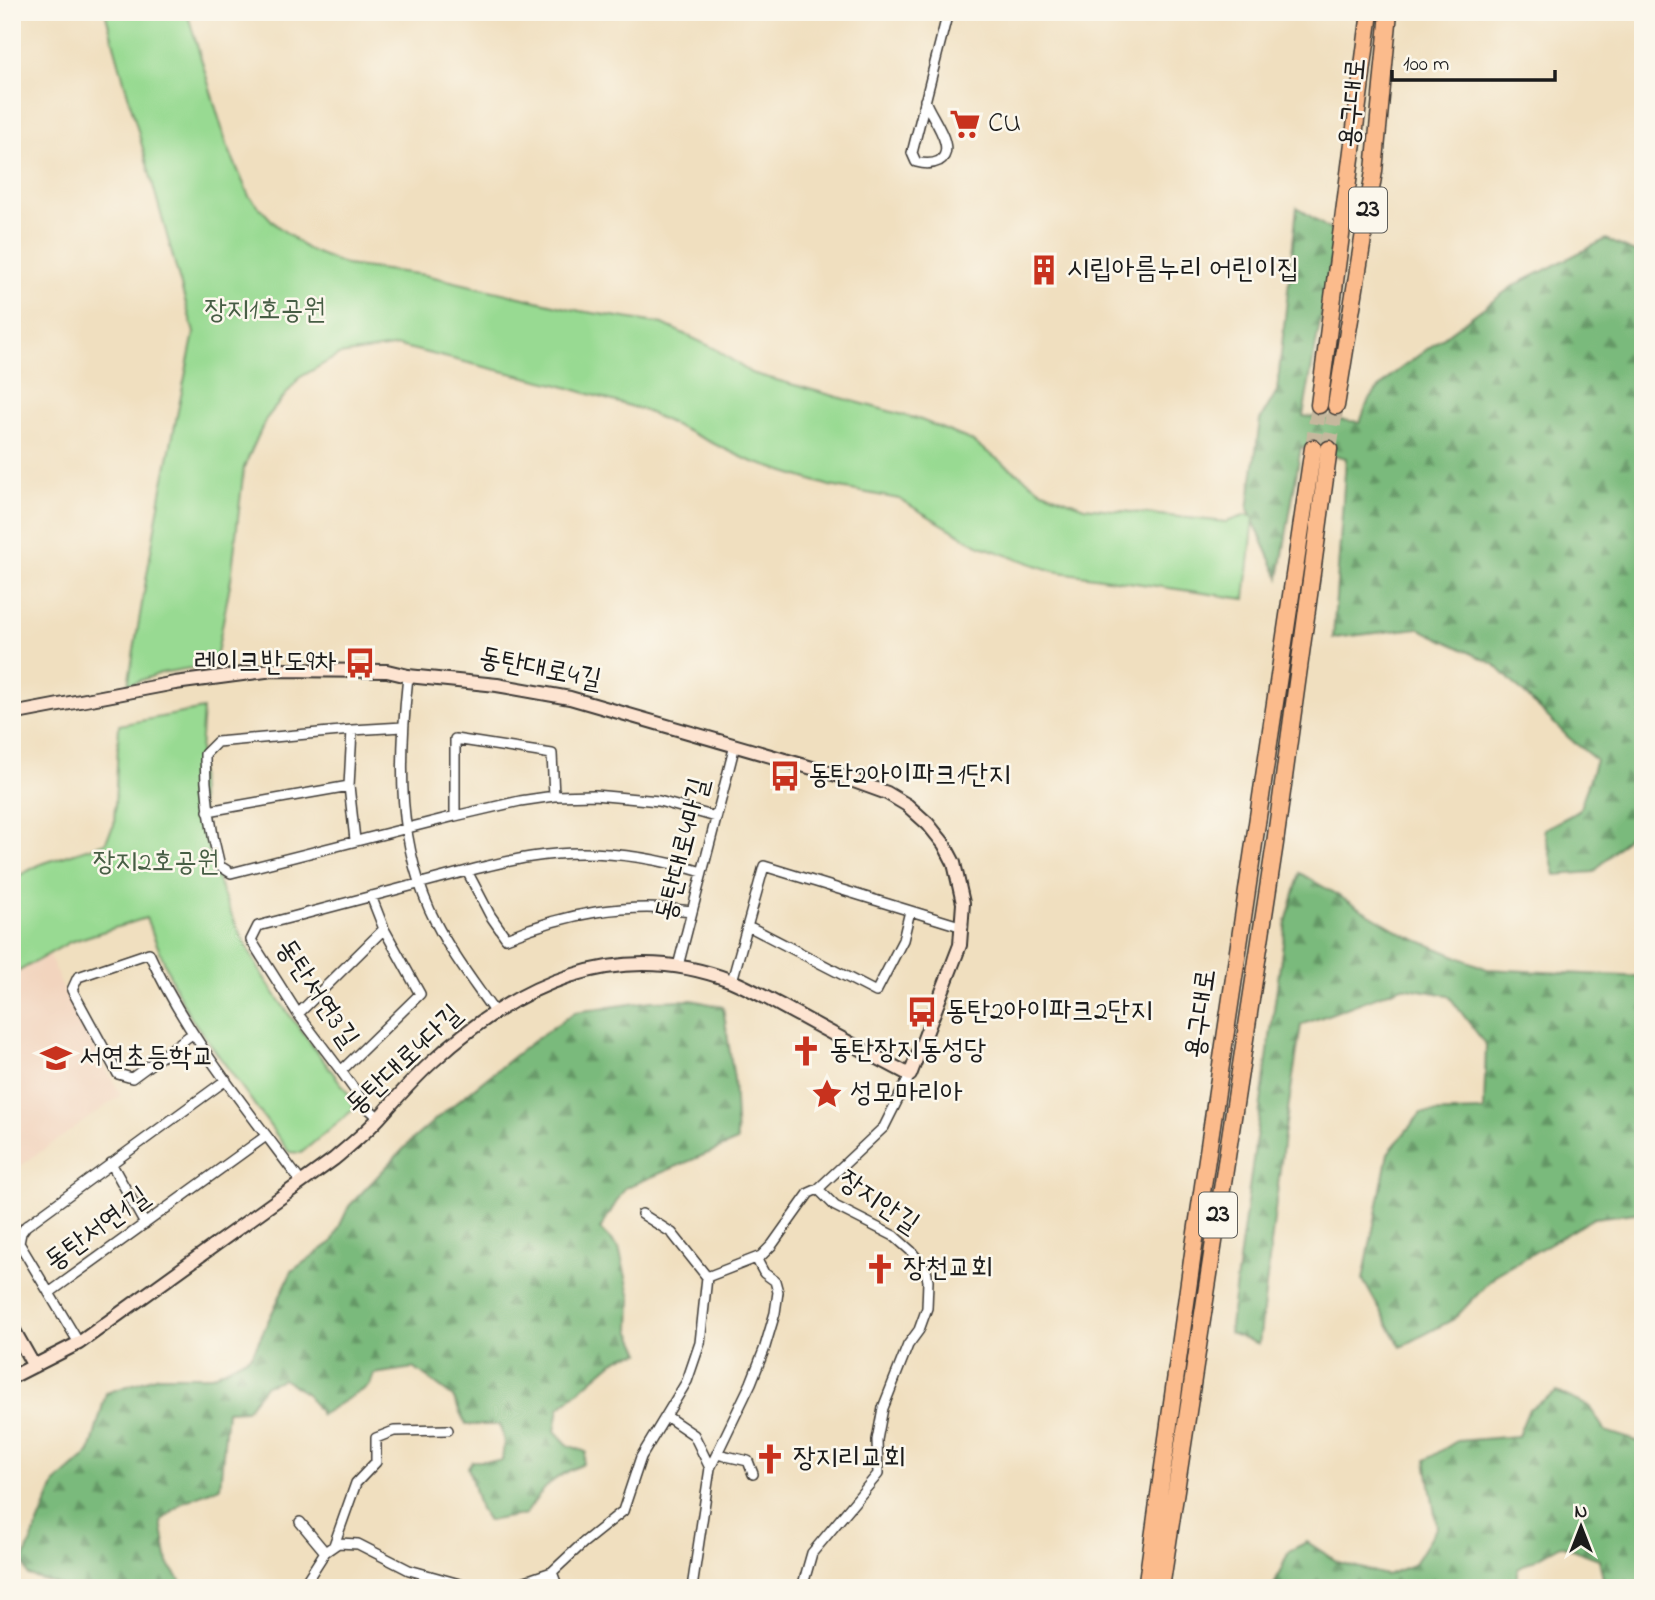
<svg xmlns="http://www.w3.org/2000/svg" width="1655" height="1600" font-family="'Indie Flower','Poor Story',sans-serif">
<style>
.built{fill:#f2d4be}
.forest{fill:url(#forest-firs);stroke:#4b6b4c;stroke-width:2}
.park{fill:#98da92;stroke:#5a7b57;stroke-width:2}
.lines{fill:none;stroke-linecap:round;stroke-linejoin:round}
.highway-tunnel{stroke:#c6b89e;stroke-width:16;stroke-dasharray:16 8;stroke-linecap:butt}
.street-casing{stroke:#3c3934;stroke-width:12}
.secondary-casing{stroke:#3c3934;stroke-width:16}
.highway-casing{stroke:#3c3934;stroke-width:19}
.street{stroke:#fff;stroke-width:9}
.secondary{stroke:#fde4d1;stroke-width:12}
.highway{stroke:#fbbb8c;stroke-width:16}
.labels{text-anchor:middle;dominant-baseline:central;stroke-width:5;stroke-linejoin:round;paint-order:stroke}
.shield{fill:#fbf7ec;stroke:#5f5e5a;stroke-width:2}
.shield-label{font-size:26px;font-weight:bold;fill:#1c1c1c}
.street-label{font-size:28px;fill:#1c1c1c;stroke:#fbf7ec}
.poi-label{font-size:28px;fill:#1c1c1c;stroke:#fbf7ec;text-anchor:start}
.park-label{font-size:28px;fill:#475e45;stroke:#fbf7ec}
</style>
<defs>
<pattern id="forest-firs" width="22" height="20" patternUnits="userSpaceOnUse" patternTransform="scale(1.75)"><rect width="22" height="20" fill="#7aba7c"/><path d="M5 1l3.5 6h-7zM16 11l3.5 6h-7z" fill="#639665"/></pattern>
</defs>
<rect width="100%" height="100%" fill="#fbf7ec"/>
<filter id="ink" filterUnits="userSpaceOnUse"><feTurbulence type="fractalNoise" baseFrequency=".0143" numOctaves="2"/><feDisplacementMap in="SourceGraphic" scale="14" xChannelSelector="R" yChannelSelector="G"/><feConvolveMatrix kernelMatrix="1 2 1 2 8 2 1 2 1" color-interpolation-filters="sRGB"/></filter>
<filter id="wash" filterUnits="userSpaceOnUse"><feTurbulence type="fractalNoise" baseFrequency=".00686" numOctaves="4" result="noise"/><feDisplacementMap in="SourceGraphic" scale="28" xChannelSelector="R" yChannelSelector="G"/><feGaussianBlur stdDeviation="1.57" result="paint"/><feColorMatrix in="noise" values="0 0 0 0 0 0 0 0 0 0 0 0 0 0 0 0 0 1.4 0 .05"/><feComposite in="paint" operator="in"/></filter>
<g filter="url(#wash)">
<rect width="100%" height="100%" fill="#f0dfbf"/>
<path class="built" d="M49 953 60 982 79 1021 121 1095 12 1172V975Z"/>
<path class="forest" d="M1297 207 1336 234 1303 416 1360 422 1369 399 1392 375 1513 286 1606 239 1643 256V794L1635 799 1631 834 1594 872 1555 875 1544 829 1579 811 1596 760 1569 738 1494 664 1418 628 1333 638 1346 458 1301 447 1279 578 1248 509 1260 420 1277 391Z
M1300 873 1405 935 1487 969 1643 977V1212L1594 1218 1497 1274 1454 1319 1401 1347 1363 1280 1388 1153 1421 1113 1484 1111 1486 1045 1448 995 1402 987 1301 1025 1284 1136 1259 1344 1229 1333 1286 922Z
M692 1000 723 1007 734 1079 737 1141 625 1188 600 1229 619 1248 631 1298 630 1330 641 1353 627 1355 613 1362 559 1408 555 1431 568 1445 586 1452 583 1464C552 1478 545 1485 526 1514L488 1521 480 1510 468 1467 472 1461H502L504 1442 500 1425H466L453 1397 414 1368 374 1374 370 1385 321 1415 307 1394 283 1379 266 1385 246 1410 227 1411 220 1487 183 1502 161 1521 168 1563 186 1588H70L28 1575 23 1561 55 1483 90 1452 106 1393 158 1376H212L252 1355 292 1271 332 1242 349 1206 412 1140 437 1118 528 1045 575 1012 651 1001Z
M1557 1392 1589 1406 1605 1431 1643 1443V1588H1605L1599 1559 1561 1545 1518 1569V1588H1273L1289 1551 1307 1542 1338 1562 1386 1575 1413 1565 1437 1527 1426 1460 1457 1441 1518 1436 1529 1409Z"/>
<path class="park" d="M105 12H187L227 145 249 196 276 225 307 249 346 265 425 275 580 311 663 324 714 348 751 373 921 420 970 440 1043 491 1084 507 1226 522 1247 515 1254 517 1245 599 1053 571 978 545 899 499 830 486 750 461 643 410 559 385 399 346 339 355 299 378 266 419 244 467 231 579 215 664 161 673 128 685 161 493 194 333Z
M203 709C201 741 197 774 201 806 208 865 232 924 263 976 289 1018 322 1057 351 1097L354 1109 301 1153 289 1152 189 1015 173 983 146 918 70 942 12 975V879L41 864 105 843 114 825 119 725Z"/>
</g>
<g filter="url(#ink)">
<g class="lines">
<path class="highway-tunnel" d="M1313 448 1319 405
M1329 449 1336 406"/>
<g class="street-casing">
<path id="street" d="M925 100C929 115 959 149 939 161 931 165 924 164 916 162L912 153 948 12
M408 676C399 761 396 845 436 923 452 955 475 984 495 1013
M352 730 403 727
M554 796 520 801 455 816V739L552 754 554 796 594 795 659 801 716 817
M208 811 349 786
M355 840 349 786 352 730 217 742 205 754C205 792 210 829 220 866L231 873 455 816
M371 896 384 929 420 994 341 1071 298 1014 251 940 258 926C328 908 398 889 467 871
M692 911C626 902 567 913 506 938L490 915 467 871C488 866 510 860 531 857 589 848 646 855 702 872
M748 926 876 992 903 940 910 911
M678 966 735 745
M732 981 764 866 963 927
M298 1014 384 929
M192 1034 132 1078 118 1074 72 990 78 977 149 953C187 1038 247 1108 301 1182
M341 1071 367 1107 379 1118
M226 1080 26 1226 21 1233 19 1243 49 1293 266 1136
M111 1163 145 1224
M818 1189 884 1127 910 1075
M642 1214 672 1233 707 1277
M49 1293 79 1343
M666 1416 694 1435 710 1468
M717 1454 748 1461 753 1474
M300 1522 325 1552
M334 1545 356 1483 376 1462V1438L394 1431 448 1430
M552 1572 558 1588
M302 1588 325 1552 338 1543 358 1544 409 1570 474 1588
M505 1588 552 1572 583 1543 623 1511 641 1457 687 1381 700 1343 707 1277 761 1256 772 1245 809 1193 818 1189 835 1206 894 1236 911 1251 926 1270 928 1281 927 1308 919 1330 908 1345 883 1408 877 1440 878 1474 812 1553 802 1588
M692 1588 710 1468 751 1383 764 1350 775 1313 778 1292 775 1281 764 1273 756 1258"/>
</g>
<g class="secondary-casing">
<path id="secondary" d="M12 714 175 683 273 670 387 671 408 676 497 685 570 698 840 776 887 793 907 805 928 824 944 844 954 863 963 903 960 945 910 1075C874 1056 838 1037 802 1017 779 1005 756 991 732 981 618 937 516 984 432 1062 412 1080 395 1100 377 1120 364 1134 349 1146 334 1159L79 1343 12 1377
M12 1327 34 1366"/>
</g>
<g class="highway-casing">
<path id="highway" d="M1319 405 1370 12
M1336 406 1374 171 1389 12
M1146 1588 1194 1246 1313 448
M1161 1588 1275 843 1329 449"/>
</g>
<use href="#street" class="street"/>
<use href="#secondary" class="secondary"/>
<use href="#highway" class="highway"/>
</g>
</g>
<defs>
<g id="supermarket-bare" transform="scale(2.415)"><path d="M-6-5.5h2.5l.6 2H6L4.5 2H-2.5L-4.4-4H-6ZM-1.5 3.2a1.3 1.3 0 1 0 .1 0ZM3 3.2a1.3 1.3 0 1 0 .1 0Z" fill="#c8321e" stroke="#fbf7ec" stroke-width="2.5" paint-order="stroke"/></g>
<g id="building-bare" transform="scale(2.415)"><path d="M-4-6H4V6H1V3H-1V6H-4ZM-2.5-4.3h1.7v1.8h-1.7ZM.8-4.3h1.7v1.8H.8ZM-2.5-1h1.7V.8h-1.7ZM.8-1h1.7V.8H.8Z" fill="#c8321e" stroke="#fbf7ec" stroke-width="2.5" paint-order="stroke"/></g>
<g id="bus-bare" transform="scale(2.415)"><path d="M-5-6H5V4H4V6H2V4H-2V6H-4V4H-5ZM-3.5-4V0h7V-4ZM-3.5 1.2v1.5H-2V1.2ZM2 1.2v1.5H3.5V1.2Z" fill="#c8321e" stroke="#fbf7ec" stroke-width="2.5" paint-order="stroke"/></g>
<g id="church-bare" transform="scale(2.415)"><path d="M-1.2-6h2.4v3.5h3.3v2.4h-3.3V6h-2.4V-.1h-3.3v-2.4h3.3Z" fill="#c8321e" stroke="#fbf7ec" stroke-width="2.5" paint-order="stroke"/></g>
<g id="school-bare" transform="scale(2.415)"><path d="M0-5L7-2L0 1L-7-2ZM-4 1L0 2.5L4 1V4Q0 6-4 4Z" fill="#c8321e" stroke="#fbf7ec" stroke-width="2.5" paint-order="stroke"/></g>
<g id="sight-bare" transform="scale(2.415)"><path d="M0-6L1.8-2.2L6-1.7L2.9 1.2L3.7 5.4L0 3.3L-3.7 5.4L-2.9 1.2L-6-1.7L-1.8-2.2Z" fill="#c8321e" stroke="#fbf7ec" stroke-width="2.5" paint-order="stroke"/></g>
</defs>
<g fill-rule="evenodd">
<use href="#supermarket-bare" x="965" y="124"/>
<use href="#building-bare" x="1044" y="270"/>
<use href="#bus-bare" x="360" y="663"/>
<use href="#bus-bare" x="785" y="776"/>
<use href="#bus-bare" x="922" y="1012"/>
<use href="#church-bare" x="806" y="1051"/>
<use href="#school-bare" x="56" y="1058"/>
<use href="#sight-bare" x="827" y="1094"/>
<use href="#church-bare" x="880" y="1269"/>
<use href="#church-bare" x="770" y="1459"/>
</g>
<g class="labels">
<g class="shield">
<rect x="1349" y="187.5" width="38" height="45" rx="5"/>
<rect x="1199" y="1192.5" width="38" height="45" rx="5"/>
</g>
<g class="shield-label">
<text x="1368" y="210">23</text>
<text x="1218" y="1215">23</text>
</g>
<g class="street-label">
<text transform="translate(1354 103) rotate(-85)">용구대로</text>
<text transform="translate(540 670) rotate(11)">동탄대로4길</text>
<text transform="translate(684 850) rotate(-76)">동탄대로4마길</text>
<text transform="translate(316 994) rotate(56)">동탄서연3길</text>
<text transform="translate(1202 1014) rotate(-82)">용구대로</text>
<text transform="translate(405 1061) rotate(-43)">동탄대로4다길</text>
<text transform="translate(878 1203) rotate(34)">장지안길</text>
<text transform="translate(98 1230) rotate(-36)">동탄서연1길</text>
</g>
<g class="poi-label">
<text x="988" y="124">CU</text>
<text x="1067" y="270">시립아름누리 어린이집</text>
<text x="337" y="663" text-anchor="end">레이크반도9차</text>
<text x="808" y="776">동탄2아이파크1단지</text>
<text x="945" y="1012">동탄2아이파크2단지</text>
<text x="829" y="1051">동탄장지동성당</text>
<text x="79" y="1058">서연초등학교</text>
<text x="850" y="1094">성모마리아</text>
<text x="903" y="1269">장천교회</text>
<text x="793" y="1459">장지리교회</text>
</g>
<g class="park-label">
<text x="265" y="311">장지1호공원</text>
<text x="156" y="863">장지2호공원</text>
</g>
</g>
<rect width="1655" height="1600" fill="none" stroke="#fbf7ec" stroke-width="42"/>
<g transform="translate(1581 1527)" stroke="#fbf7ec" stroke-width="5" paint-order="stroke">
<path d="M0-5L12 26L0 18L-12 26Z" fill="#1c1c1c"/>
<text y="-10" font-size="19" font-weight="bold" text-anchor="middle" fill="#1c1c1c">N</text>
</g>
<path d="M1392 70v10h163v-10" fill="none" stroke="#1c1c1c" stroke-width="3.5"/>
<text x="1403" y="70" font-size="21" fill="#1c1c1c" stroke="#fbf7ec" stroke-width="5" paint-order="stroke">100 m</text>
</svg>
